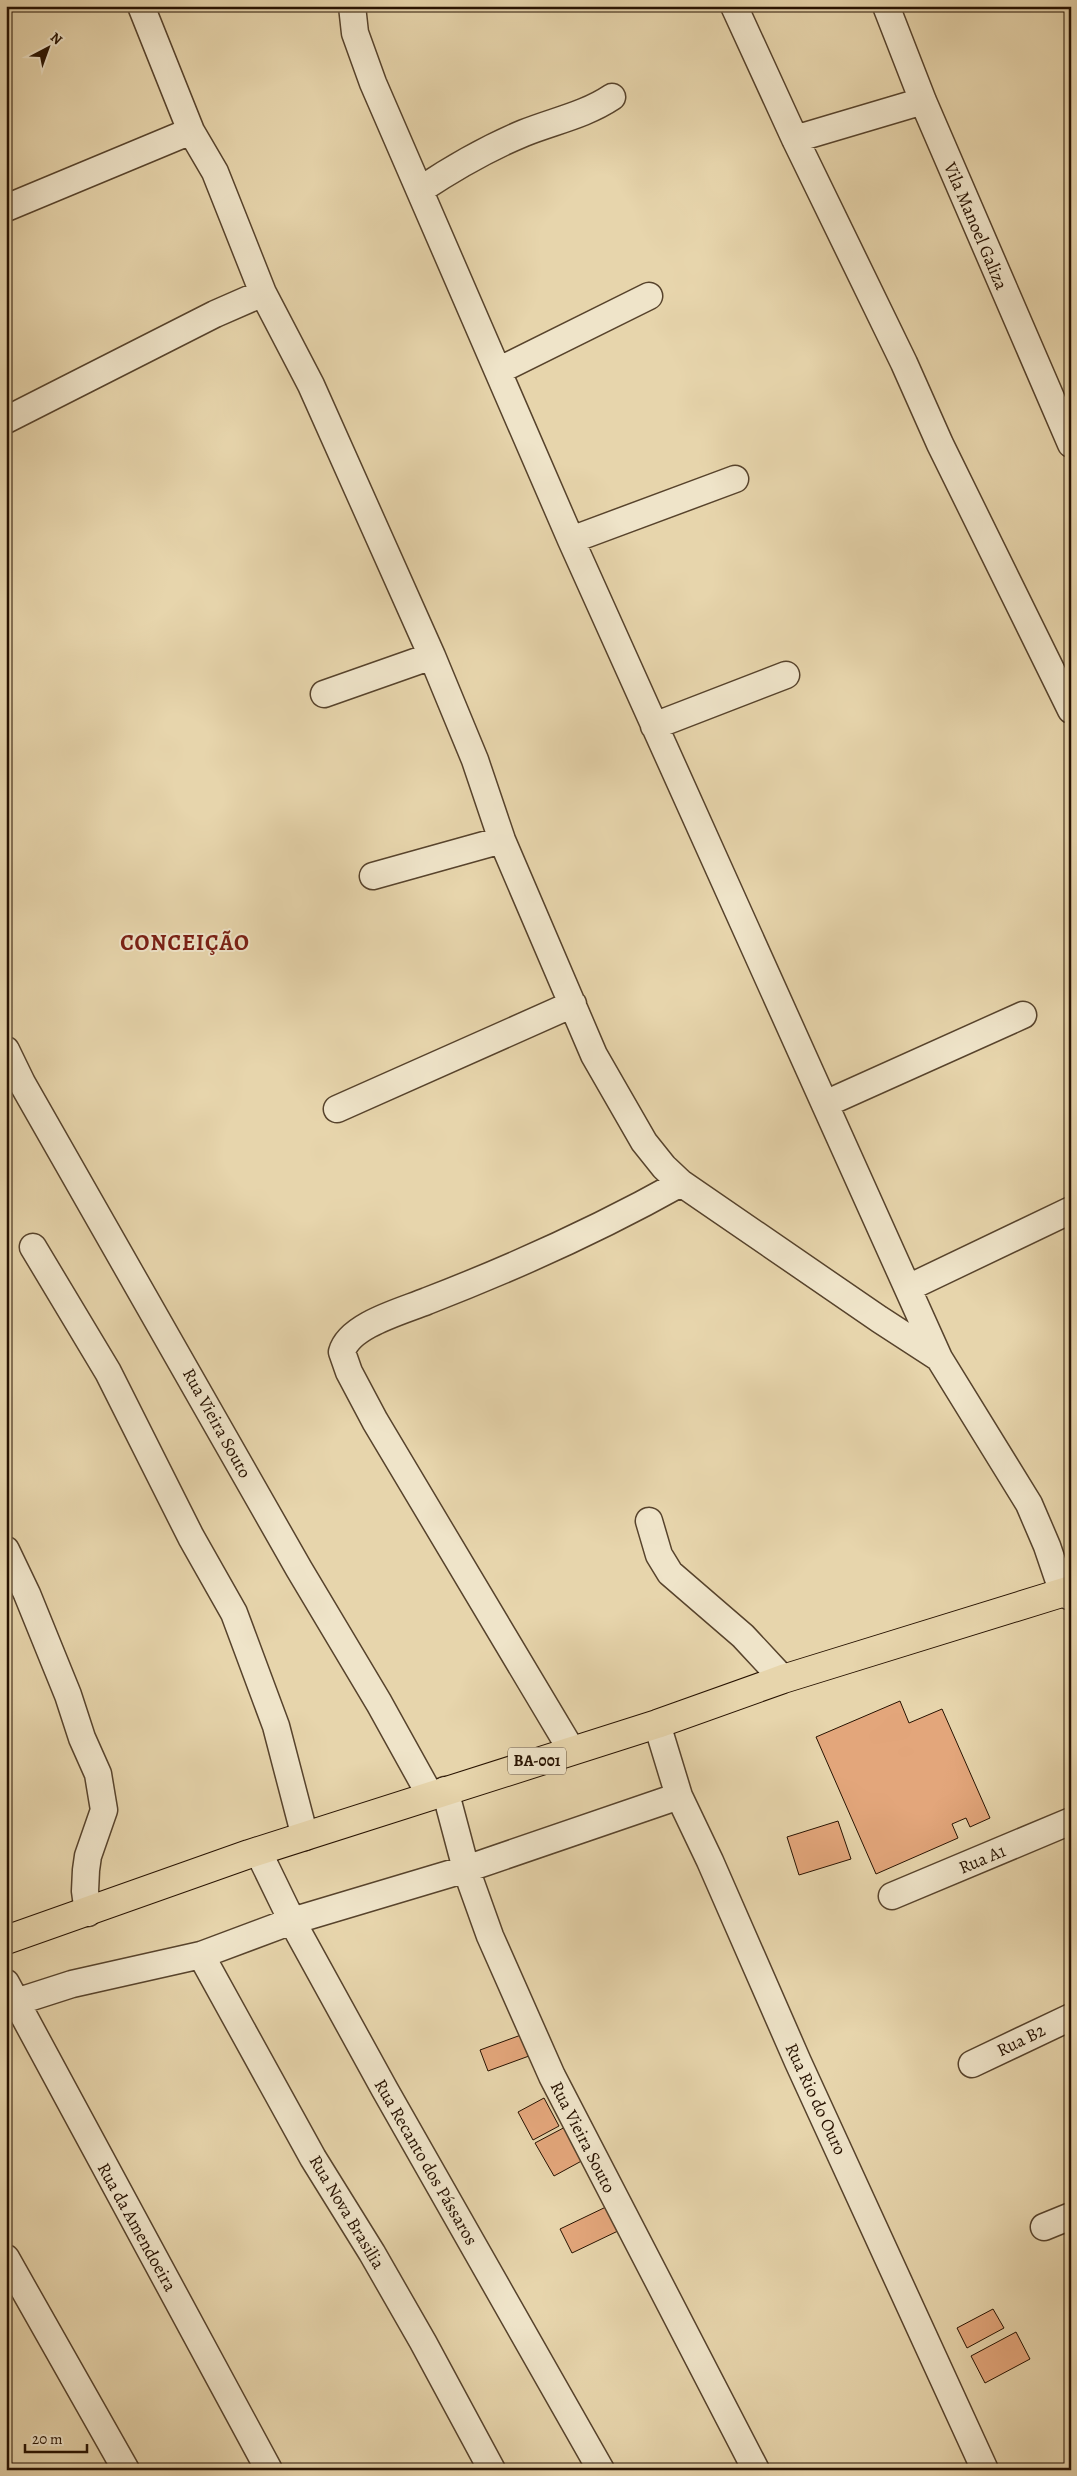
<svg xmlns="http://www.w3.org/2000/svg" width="1077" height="2476" font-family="Alegreya,serif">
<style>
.building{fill:#e3a67b;stroke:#271201}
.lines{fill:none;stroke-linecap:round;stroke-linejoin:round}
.minor-casing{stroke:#57432c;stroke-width:29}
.major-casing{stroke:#271201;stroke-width:30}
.minor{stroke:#efe4c9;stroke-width:26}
.major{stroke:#e7d5ac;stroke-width:28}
.labels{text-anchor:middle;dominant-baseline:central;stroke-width:4;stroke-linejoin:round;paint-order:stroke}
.shield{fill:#efe4c9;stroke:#63513d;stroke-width:1}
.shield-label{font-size:16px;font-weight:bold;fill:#271201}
.street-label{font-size:18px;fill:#271201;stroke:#efe4c9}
.district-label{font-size:22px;font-weight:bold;letter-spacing:1px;fill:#7a1f14;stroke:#efe4c9}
</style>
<rect width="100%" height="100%" fill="#e7d5ac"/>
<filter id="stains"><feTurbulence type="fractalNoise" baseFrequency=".004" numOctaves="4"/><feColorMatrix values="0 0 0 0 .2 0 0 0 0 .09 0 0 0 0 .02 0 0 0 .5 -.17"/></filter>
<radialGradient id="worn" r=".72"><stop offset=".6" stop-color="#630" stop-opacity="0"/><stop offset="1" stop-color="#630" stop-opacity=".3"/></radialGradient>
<path class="building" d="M900 1701 909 1723 942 1709 990 1818 970 1827 966 1818 952 1824 958 1838 876 1874 816 1737Z
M838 1821 851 1859 799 1875 787 1837Z
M521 2035 529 2056 488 2071 480 2050Z
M544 2098 559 2126 533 2140 518 2112Z
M569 2125 587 2158 554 2176 535 2143Z
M608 2206 620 2230 572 2253 560 2229Z
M993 2309 1004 2328 967 2348 957 2328Z
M1016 2332 1030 2359 985 2383 971 2356Z"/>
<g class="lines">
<g class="minor-casing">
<path id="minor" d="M141 6 191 131 215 172 263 293 311 385 432 656 475 760 502 840 594 1055 644 1142 664 1167 681 1183 879 1319 939 1358
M352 6 355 33 373 83 571 540 939 1358 1029 1504 1047 1546 1063 1593 1071 1597
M734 6 795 139 904 363 940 444 1071 710
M886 6 923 101 1071 444
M795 139 923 101
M420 190C453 168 488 148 524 133 554 121 585 115 612 97
M6 208 191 131
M498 371 649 296
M6 420 215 314 263 293
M571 540 735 479
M324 694 432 656
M654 726 786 675
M373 876 502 840
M6 1050 22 1083 299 1569 379 1703 430 1795
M825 1104 1023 1015
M337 1109 573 1004
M33 1247 108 1372 191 1537 234 1613 276 1726 305 1837
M908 1288 1071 1210
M649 1521 659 1555 670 1573 743 1636 783 1679
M6 1550 27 1594 68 1695 82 1738 98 1774 104 1810 88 1856 86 1870 85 1891 88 1913
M657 1724 679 1796 710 1861 798 2062 985 2470
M572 1751 375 1421 349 1372 342 1352C349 1325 403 1311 427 1301 515 1267 599 1229 681 1183
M445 1790 466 1869 490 1936 552 2076 756 2470
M258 1851 292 1921 385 2090 601 2470
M892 1896 1071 1821
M201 1955 313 2158 372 2253 423 2342 492 2470
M6 1983 269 2470
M16 2002 72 1984 201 1955 292 1921 466 1869 679 1796
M972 2064 1071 2017
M1044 2227 1071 2216
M6 2258 126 2470"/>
</g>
<g class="major-casing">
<path id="major" d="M6 1940 249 1854 657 1724 783 1679 1071 1590"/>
</g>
<use href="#minor" class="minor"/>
<use href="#major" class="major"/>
</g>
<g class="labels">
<rect class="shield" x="508" y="1747.5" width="58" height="27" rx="4"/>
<g class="shield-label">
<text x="537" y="1761">BA-001</text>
</g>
<g class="street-label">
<text transform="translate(976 226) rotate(67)">Vila Manoel Galiza</text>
<text transform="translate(217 1423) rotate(61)">Rua Vieira Souto</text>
<text transform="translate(982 1859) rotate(-23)">Rua A1</text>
<text transform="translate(1021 2040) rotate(-26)">Rua B2</text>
<text transform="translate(816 2099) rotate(65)">Rua Rio do Ouro</text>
<text transform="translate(583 2137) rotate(63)">Rua Vieira Souto</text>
<text transform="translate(426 2162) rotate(60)">Rua Recanto dos Pássaros</text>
<text transform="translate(347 2212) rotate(59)">Rua Nova Brasilia</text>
<text transform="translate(137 2227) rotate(61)">Rua da Amendoeira</text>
</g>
<g class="district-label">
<text x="185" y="943">CONCEIÇÃO</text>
</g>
</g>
<rect width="1077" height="2476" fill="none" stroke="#e7d5ac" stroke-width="25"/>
<rect x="8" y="8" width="1062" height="2461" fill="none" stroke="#271201" stroke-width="2.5"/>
<rect x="12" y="12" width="1052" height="2451" fill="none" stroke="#271201"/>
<g transform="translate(48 48) rotate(41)" stroke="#efe4c9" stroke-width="4" paint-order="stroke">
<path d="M0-4L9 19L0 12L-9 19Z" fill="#271201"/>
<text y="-8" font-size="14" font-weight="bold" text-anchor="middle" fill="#271201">N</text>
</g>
<path d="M25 2444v8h62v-8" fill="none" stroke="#271201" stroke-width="2.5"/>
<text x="32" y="2444" font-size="15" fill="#271201" stroke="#efe4c9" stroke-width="4" paint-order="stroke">20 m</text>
<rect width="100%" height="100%" filter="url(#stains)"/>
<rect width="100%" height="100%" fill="url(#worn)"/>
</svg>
